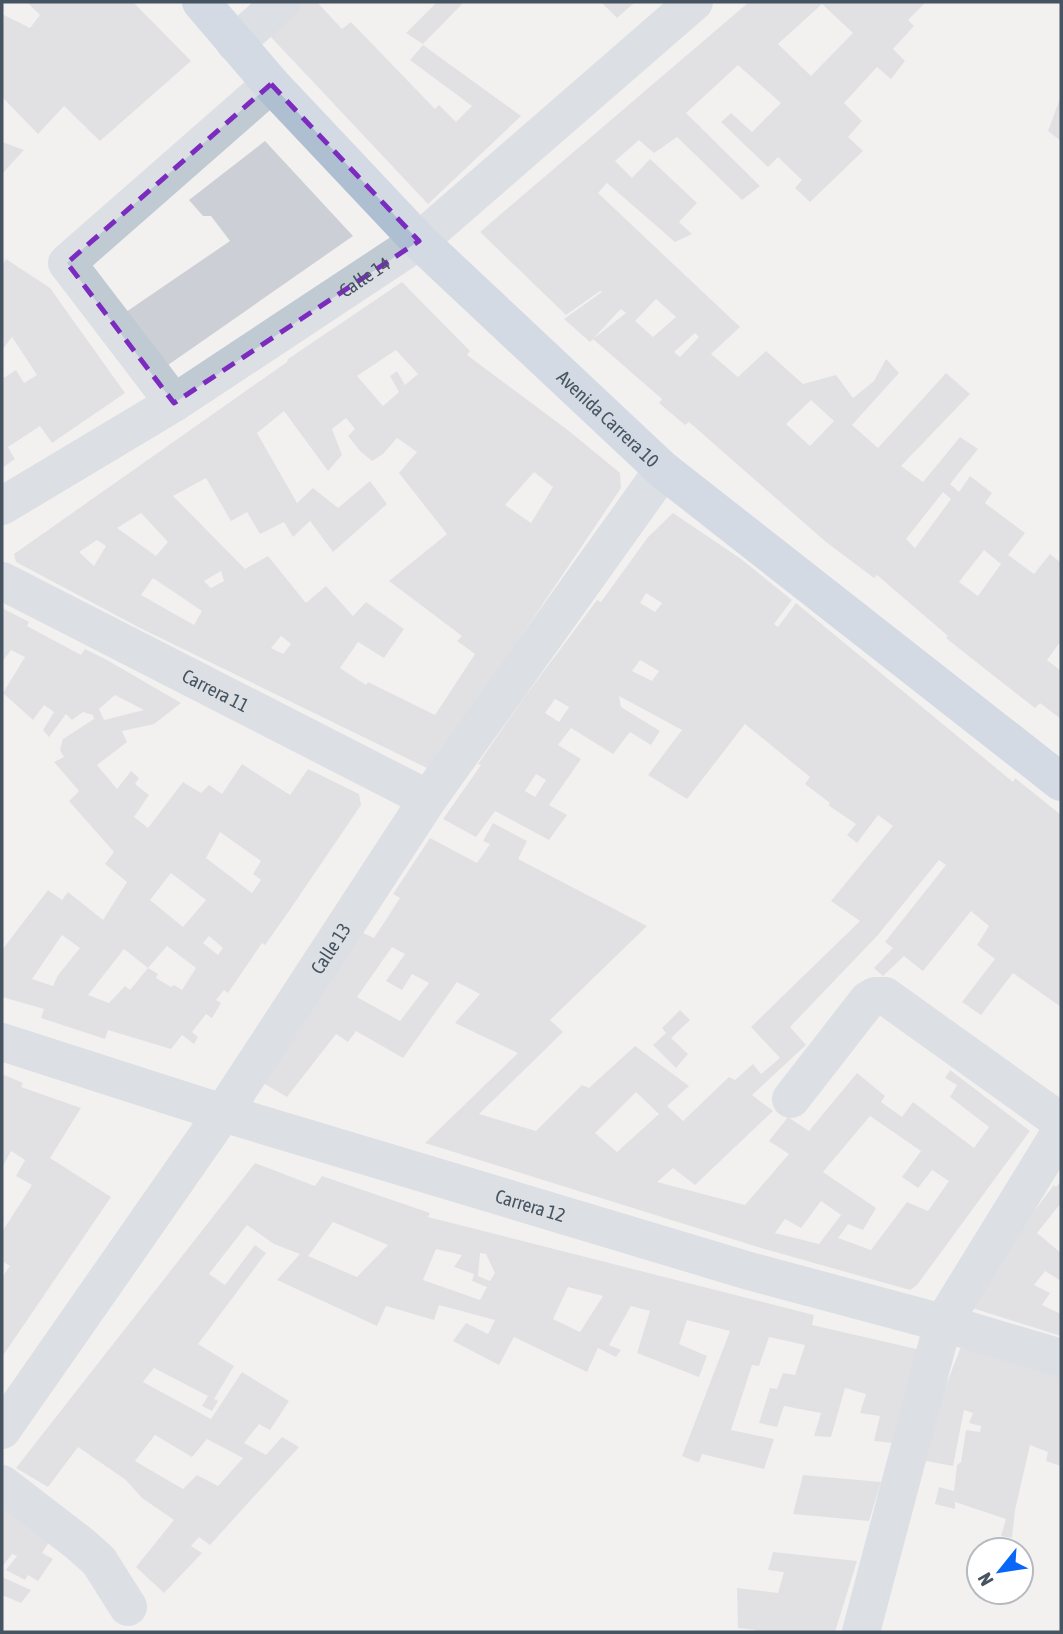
<svg xmlns="http://www.w3.org/2000/svg" width="1063" height="1634" font-family="'Asap Condensed',sans-serif">
<style>
.building{fill:#cccfd6;fill-rule:evenodd}
.lines{fill:none;stroke-linecap:round;stroke-linejoin:round}
.minor{stroke:#c0cad3;stroke-width:38}
.major{stroke:#aebfd2;stroke-width:38}
.marked{fill:none;stroke:#7b2cbf;stroke-width:5;stroke-dasharray:14 9;stroke-linejoin:round}
.labels{text-anchor:middle;dominant-baseline:central;stroke-width:7;stroke-linejoin:round;paint-order:stroke}
.street-label{font-size:19px;fill:#465360;stroke:#fff}
</style>
<rect width="100%" height="100%" fill="#f3f0f0"/>
<path class="building" d="M27 2H133L191 61 100 141 64 106 38 134 2 97V14L30 28 40 15Z
M301 2H317L342 29 351 22 435 109 439 105 456 122 472 106 410 60 423 45 521 116 428 204 268 34Z
M437 2H464L423 44 406 33Z
M601 2H635L617 18Z
M749 2H926L908 20 914 26 893 49 905 61 891 79 877 67 844 103 862 121 848 137 863 151 810 202 795 188 802 180 778 157 768 167 721 122 731 113 752 132 781 103 738 65 686 113 760 186 742 200 677 137 654 153 639 140 615 161 632 178 650 159 697 203 679 222 692 234 675 242 607 183 598 193 740 327 711 354 738 377 766 351 803 384 836 375 853 398 874 381 886 359 899 373 852 425 878 448 946 373 970 394 901 466 923 482 960 437 978 449 950 484 959 492 970 476 992 493 985 503 1025 533 1008 555 1034 574 1050 554 1061 563 1059 574 1061 576V641L1047 660 1061 671V719L1040 703 1035 708 985 669 946 638 948 636 877 575 874 578 826 542 689 422 685 425 659 403 662 399 593 339 626 313 621 309 615 315 593 339 590 342 564 319 602 292 600 291 566 315 480 232ZM822 4 853 33 811 76 778 44ZM656 299 676 317 653 337 635 321ZM695 333 699 337 680 357 674 352ZM811 400 834 421 810 446 786 424ZM943 492 951 499 915 548 906 539ZM984 550 1001 564 978 596 959 582Z
M1061 96V141L1048 131Z
M265 141 353 236 168 365 126 312 230 241 211 216H203L189 200Z
M2 142 24 150 2 174Z
M6 259 50 288 125 393 52 443 40 426 34 430 8 447 15 459 2 468V379L16 370 24 383 37 375 12 337 2 350V266Z
M402 282 470 351 467 355 569 431 620 473 621 488 431 770 140 628 16 562 14 554 287 362 288 359ZM396 350 418 374 405 385 397 371 390 376 399 392 383 406 357 376ZM284 411 328 471 342 455 332 429 346 418 355 429 348 436 360 451 372 461 383 454 397 438 417 452 399 473 447 534 389 581 462 636 457 641 475 654 435 715 368 682 366 685 340 668 358 642 384 658 404 629 366 602 353 616 326 586 306 603 268 556 245 569 173 496 206 478 231 521 247 512 260 534 284 522 293 537 310 521 333 552 387 504 370 481 338 508 313 488 297 503 257 433ZM534 472 553 487 531 523 505 505ZM141 513 168 542 156 556 117 528ZM97 540 106 546 94 566 79 552ZM221 571 224 581 211 588 204 581ZM153 578 202 611 194 625 141 595ZM281 636 291 644 283 654 271 648Z
M673 513 741 559 792 600 774 624 778 627 796 603 1013 782 1015 778 1061 815V1007L1013 973 981 1015 962 1002 995 959 977 945 989 926 971 911 923 971 904 956 883 976 874 968 893 948 885 942 946 865 939 860 877 936 790 1027 806 1045 752 1095 773 1111 695 1185 673 1168 657 1182 745 1205 789 1154 769 1141 788 1117 809 1131 857 1073 885 1096 881 1102 902 1117 913 1102 974 1148 989 1127 950 1097 957 1085 945 1078 950 1070 1030 1131 917 1285 910 1290 761 1248 425 1143 518 1053 455 1023 480 994 457 982 403 1058 356 1031 348 1042 336 1034 287 1097 263 1083 361 932 374 938 400 898 393 894 430 838 477 863 490 844 483 841 493 823 527 841 518 859 647 926 550 1020 563 1032 479 1114 536 1131 582 1085 589 1088 635 1046 689 1086 667 1106 683 1121 729 1077 735 1080 753 1064 761 1074 780 1058 751 1027 860 921 831 901 893 826 878 815 857 843 847 835 856 824 828 805 830 803 805 784 810 777 745 724 687 799 648 775 682 730 619 696 621 707 660 731 651 745 630 732 613 754 571 728 558 745 581 759 549 805 567 815 549 840 495 811 476 837 443 819 481 765 478 764 523 699 597 600 601 602 648 537ZM646 593 662 603 655 612 640 603ZM640 660 659 671 652 681 632 671ZM555 699 569 707 559 722 545 713ZM536 774 546 780 535 797 525 791ZM392 947 405 954 386 981 402 990 412 974 429 983 400 1021 357 997ZM636 1092 659 1114 617 1152 595 1133ZM870 1116 921 1151 902 1177 918 1188 932 1170 949 1181 928 1211 907 1202 871 1250 838 1238 848 1224 863 1230 876 1208 823 1172ZM821 1201 841 1215 819 1244 775 1233 785 1219 801 1228Z
M2 608 29 622 27 626 81 655 85 649 107 660 181 703 154 724 122 731 127 742 97 765 117 789 131 771 139 778 135 784 149 795 134 817 148 828 183 782 201 793 209 785 222 794 242 764 290 795 308 769 359 794 361 805 289 911 265 945 262 943 228 993 224 990 216 1000 221 1003 212 1018 206 1014 192 1032 198 1037 194 1044 182 1035 171 1049 108 1030 105 1039 41 1018 44 1009 2 997V950L48 890 62 900 68 892 103 920 127 882 105 864 114 852 69 801 79 791 54 762 64 757 60 750 63 739 94 719 93 715 83 712 72 720 66 714 49 737 43 730 54 712 44 705 33 720 3 693 25 657 11 650 2 662ZM115 695 144 710 104 720 99 709ZM220 832 261 861 253 874 261 880 252 893 206 858ZM171 873 206 900 183 927 150 900ZM62 935 80 948 58 975 53 986 32 979ZM209 936 223 948 218 955 203 943ZM167 946 196 968 182 990 174 985 171 987 156 978 158 974 148 968 130 990 125 986 109 1003 88 995 124 949 148 968Z
M680 1010 690 1020 671 1038 688 1054 676 1068 653 1045 666 1033 662 1028Z
M2 1074 23 1083 21 1087 81 1108 50 1158 111 1197 2 1357V1277L10 1266 2 1261V1232L32 1185 16 1176 25 1160 11 1151 2 1168Z
M255 1163 315 1186 322 1176 430 1213 428 1217 814 1315 812 1325 921 1350 892 1443 874 1441 880 1416 860 1413 866 1394 845 1388 831 1437 814 1436 821 1413 784 1406 777 1427 759 1423 770 1388 777 1389 783 1373 795 1375 805 1345 769 1337 759 1366 752 1365 731 1430 774 1439 764 1469 702 1454 699 1462 694 1461 682 1456 730 1331 687 1320 679 1344 707 1356 699 1377 637 1353 650 1311 631 1306 609 1345 621 1350 616 1357 598 1348 587 1372 514 1337 499 1365 453 1341 466 1323 488 1334 495 1320 439 1305 434 1320 386 1306 377 1326 277 1280 300 1254 274 1244 247 1225 209 1274 225 1285 255 1245 266 1253 198 1344 234 1366 214 1399 218 1401 212 1411 202 1406 208 1396 154 1368 143 1382 211 1419 242 1372 289 1401 270 1430 259 1424 244 1443 266 1455 282 1437 299 1447 210 1545 199 1537 191 1546 202 1553 164 1593 136 1567 174 1520 142 1498 126 1480 78 1447 48 1487 16 1468ZM333 1222 388 1245 357 1277 308 1256ZM436 1249 462 1255 454 1267 474 1274 472 1281 487 1287 480 1300 423 1280ZM480 1253 486 1254 495 1273 490 1281 478 1276ZM568 1287 603 1296 580 1332 553 1319ZM155 1435 192 1457 207 1439 243 1458 218 1486 197 1475 183 1489 135 1461Z
M1061 1181V1203L1037 1233 1061 1253V1281L1045 1271 1034 1285 1050 1293 1042 1305 1061 1314V1336L966 1306 1025 1223 1054 1185 1056 1187Z
M962 1344 1061 1376V1466L1046 1461 1048 1452 1030 1445 1015 1510 1012 1538 1001 1536 1006 1519 955 1502V1509L935 1504 939 1487 954 1491 957 1465 961 1462 966 1430 980 1432 981 1426 969 1423 973 1413 964 1410 953 1466 926 1461 933 1419Z
M803 1475 881 1482 869 1521 793 1514Z
M2 1495 57 1530 42 1553 53 1559 38 1581 28 1575 25 1580 6 1570 17 1556 12 1554 2 1567Z
M773 1552 857 1561 835 1632H755L756 1630 738 1628 737 1588 778 1593 784 1572 768 1570Z
M2 1577 31 1590 21 1603 2 1595Z"/>
<g class="lines">
<g class="minor">
<path d="M235 43 282 2"/>
<path d="M174 403 67 263 271 84"/>
<path id="s1" d="M2 506 174 403 419 241 694 2"/>
<path id="s2" d="M2 581 428 799"/>
<path id="s3" d="M2 1042 223 1113 749 1271 943 1323 1061 1358"/>
<path d="M791 1099 868 1000 875 996H885L1061 1122"/>
<path id="s4" d="M2 1430 223 1113 428 799 663 470"/>
<path d="M2 1484 80 1544 99 1561 128 1607"/>
<path d="M861 1632 943 1323 1061 1131"/>
</g>
<path class="major" id="s5" d="M201 2 271 84 419 241 663 470 1061 782"/>
</g>
<path d="M0 0H1063V1634H0ZM271 84 419 241 174 403 67 263Z" fill="#f3f0f0" fill-opacity=".55" fill-rule="evenodd"/>
<path class="marked" d="M271 84 419 241 174 403 67 263Z"/>
<g class="labels">
<g class="street-label">
<text stroke="none"><textPath href="#s1" startOffset="429">Calle 14</textPath></text>
<text stroke="none"><textPath href="#s5" startOffset="583">Avenida Carrera 10</textPath></text>
<text stroke="none"><textPath href="#s2" startOffset="240">Carrera 11</textPath></text>
<text stroke="none"><textPath href="#s4" startOffset="583">Calle 13</textPath></text>
<text stroke="none"><textPath href="#s3" startOffset="553">Carrera 12</textPath></text>
</g>
</g>
<rect width="1063" height="1634" fill="none" stroke="#465360" stroke-width="7"/>
<g transform="translate(1000 1571) rotate(240)"><circle r="33" fill="#ffffff" stroke="#b5babf" stroke-width="2"/>
<path d="M0-5L12 26L0 18L-12 26Z" fill="#0867f6"/>
<text y="-10" font-size="19" font-weight="bold" text-anchor="middle" fill="#465360">N</text>
</g>
</svg>
